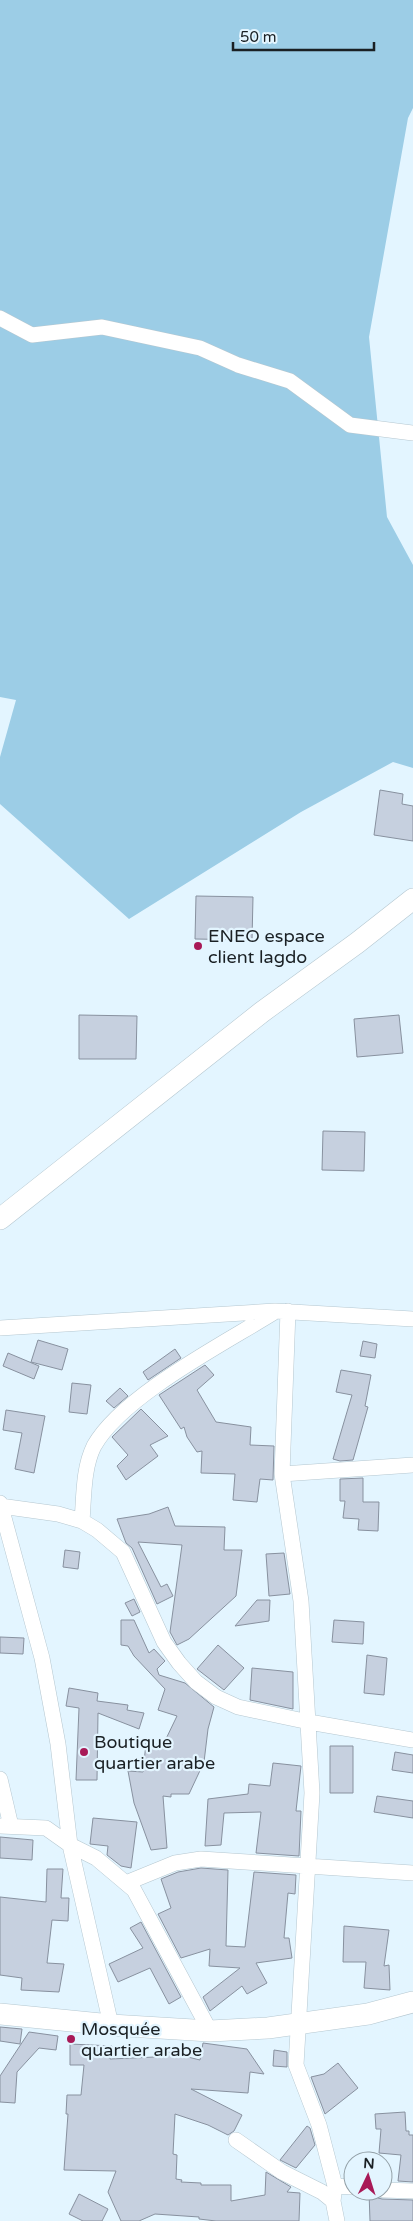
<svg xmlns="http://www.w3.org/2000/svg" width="413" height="2221" font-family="'Varela Round',sans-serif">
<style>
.green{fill:#9ccde6}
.building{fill:#c6d0df;stroke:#88919f}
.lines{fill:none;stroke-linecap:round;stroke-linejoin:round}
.street-casing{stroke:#b5c7d0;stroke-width:16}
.secondary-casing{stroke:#b5c7d0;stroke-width:22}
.street{stroke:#fff;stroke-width:15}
.secondary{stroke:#fff;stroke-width:21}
.poi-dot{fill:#a81957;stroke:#e3f5ff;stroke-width:2}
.labels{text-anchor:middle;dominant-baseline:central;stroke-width:4.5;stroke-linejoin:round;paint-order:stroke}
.poi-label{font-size:18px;fill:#1a2024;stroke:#e3f5ff;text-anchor:start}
</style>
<rect width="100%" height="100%" fill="#e3f5ff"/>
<path class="green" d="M0 0H413V108L408 118 369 337 387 517 413 565V768L393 762 301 812 129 919 0 804V757L16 700 0 697Z"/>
<path class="building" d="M380 790 403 794 402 804 413 806V841L374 835Z
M196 896 253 897 252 940 195 939Z
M79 1015 137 1016 136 1059H79Z
M399 1015 403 1053 357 1057 354 1019Z
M323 1131 365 1132 364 1171 322 1170Z
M38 1340 68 1349 62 1370 31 1362Z
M363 1341 377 1344 375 1358 360 1356Z
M175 1349 181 1358 148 1380 143 1372Z
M8 1353 39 1366 34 1379 3 1366Z
M205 1365 214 1375 197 1390 216 1422 251 1427 250 1445 274 1446 273 1480 260 1479 257 1502 233 1500 235 1474 201 1473 202 1451 197 1452 187 1437 184 1427 181 1429 159 1395Z
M341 1370 371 1375 365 1406 368 1407 353 1460 340 1461 333 1459 352 1395 336 1392Z
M72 1383 91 1385 87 1414 69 1412Z
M120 1388 128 1396 114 1408 106 1401Z
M141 1409 168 1436 150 1445 158 1456 126 1480 117 1466 128 1455 112 1437Z
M6 1410 45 1416 34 1473 15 1469 22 1433 3 1430Z
M363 1478V1502H379L378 1531 358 1530 359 1519 343 1518 345 1501H340V1479Z
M168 1507 175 1526 225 1527 224 1550H242L236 1596 189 1639 177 1645 170 1632 182 1545 138 1542 161 1587 167 1584 173 1596 157 1604 132 1548 126 1543 117 1519 149 1514Z
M65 1550 80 1552 78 1569 63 1567Z
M284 1553 290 1594 269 1596 266 1554Z
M134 1599 140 1612 132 1616 125 1603Z
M257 1600H270L269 1621 235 1626Z
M121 1620H134L149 1653 154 1649 165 1661 157 1669 159 1675 185 1683 214 1707 208 1729 204 1762 189 1794H171V1797L163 1796 167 1848 151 1850 134 1803 128 1771 143 1772 146 1743 163 1745 177 1716 158 1710 165 1689 134 1656 128 1646 121 1645Z
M334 1620 364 1622 363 1644 332 1642Z
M0 1637 24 1638 23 1654 0 1653Z
M218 1645 244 1668 224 1690 197 1669Z
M367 1655 387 1658 384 1695 364 1693Z
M252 1668 293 1672V1709L250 1700Z
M69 1688 98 1693 97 1701 128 1705 127 1710 144 1713 139 1729 98 1713 97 1780H76L79 1708 66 1706Z
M330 1746H353V1793H330Z
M395 1752 413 1755V1773L392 1770Z
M273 1763 301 1766 296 1811H301L299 1856 256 1853 261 1812 224 1813 221 1845 205 1846 208 1799 248 1794 249 1784 270 1786Z
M377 1796 413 1801V1818L374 1812Z
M93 1818 137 1822 131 1868 121 1866 107 1855 108 1846 90 1844Z
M0 1837 33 1840 32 1860 0 1858Z
M201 1868 228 1870 226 1946 245 1947 254 1872 296 1875 295 1894 288 1893 284 1938H289L292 1958 256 1963 267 1983 247 1994 242 1986 210 2011 203 1997 240 1968 209 1966 210 1949 181 1958 158 1914 171 1908 161 1879 178 1872Z
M47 1869H63L61 1898H69L68 1921 52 1920 47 1963 64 1964 59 1992 21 1990 22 1978 0 1975V1897L46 1902Z
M141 1922 181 1997 169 2004 150 1968 118 1982 109 1964 143 1948 130 1928Z
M344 1926 389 1930 384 1966 389 1965 390 1990 364 1988 366 1962H343Z
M0 2027 22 2029 20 2044 0 2041Z
M29 2032 58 2036 56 2050 39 2048 17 2072 15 2103 0 2102V2076Z
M203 2043 247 2049 264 2074 250 2072 248 2093 191 2089 242 2115 234 2131 228 2135 208 2125 175 2114 173 2154 177 2155 176 2179 182 2180 181 2182 201 2183V2185H231V2201L265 2195 266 2172 291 2187 287 2192 300 2193 299 2221H216L199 2219V2217L155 2214 139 2221H121L108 2192 116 2171 64 2170 68 2114H66L67 2095H81L84 2065H70V2044L112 2046 110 2059 155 2057 156 2049 200 2060Z
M274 2050 287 2052V2067L273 2066Z
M338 2063 358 2088 325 2114 311 2077 324 2074Z
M405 2112 406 2131H409V2135H413V2182L398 2181 401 2155 379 2153 381 2129H376L375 2114Z
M307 2126 310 2128 315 2145 296 2168 280 2160Z
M369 2192H374L378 2198 382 2199 413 2200V2221H370Z
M79 2194 108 2209 102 2221H83L69 2214Z"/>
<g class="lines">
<g class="street-casing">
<path id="street" d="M0 318 32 335 102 327 200 348 238 365 290 381 350 425 413 433
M288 1311 282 1474 301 1601 312 1793 296 2065 319 2125 335 2186 333 2201 337 2221
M0 1328 275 1311 413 1319
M282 1474 413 1465
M0 1503 42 1658 58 1744 70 1845 111 2025
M0 1506 58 1514 82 1521 97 1530 123 1552 164 1642 179 1663 196 1682 216 1697 238 1707 309 1722 413 1740
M82 1521C84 1497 83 1468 94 1446 122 1396 223 1344 273 1313
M0 1779 11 1826
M0 1826 46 1828 70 1845 96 1858 134 1890 210 2031
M126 1883 175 1863 201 1859 413 1873
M236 2140 282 2172 322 2192 333 2201
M335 2186 353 2187
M383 2190 413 2191"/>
</g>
<g class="secondary-casing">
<path id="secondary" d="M0 1219 262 1012 357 943 413 899
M0 2014 111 2025 210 2031 268 2028 368 2014 413 2002"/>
</g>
<use href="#street" class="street"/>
<use href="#secondary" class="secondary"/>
</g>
<g class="poi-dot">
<circle cx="198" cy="946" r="5"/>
<circle cx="84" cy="1752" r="5"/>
<circle cx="71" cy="2039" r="5"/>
</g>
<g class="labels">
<g class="poi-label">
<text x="208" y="936">ENEO espace<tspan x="208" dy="21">client lagdo</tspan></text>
<text x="94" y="1742">Boutique<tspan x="94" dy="21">quartier arabe</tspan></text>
<text x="81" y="2029">Mosquée<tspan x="81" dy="21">quartier arabe</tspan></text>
</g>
</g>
<g transform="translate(368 2176) rotate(4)"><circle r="24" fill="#e3f5ff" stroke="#93a0a7"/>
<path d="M0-4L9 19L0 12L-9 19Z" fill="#a81957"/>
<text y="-8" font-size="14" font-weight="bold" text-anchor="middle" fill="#1a2024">N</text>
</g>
<path d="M233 42v8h141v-8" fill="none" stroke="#1a2024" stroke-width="2.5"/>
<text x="240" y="42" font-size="15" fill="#1a2024" stroke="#e3f5ff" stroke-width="4" paint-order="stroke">50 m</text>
</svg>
